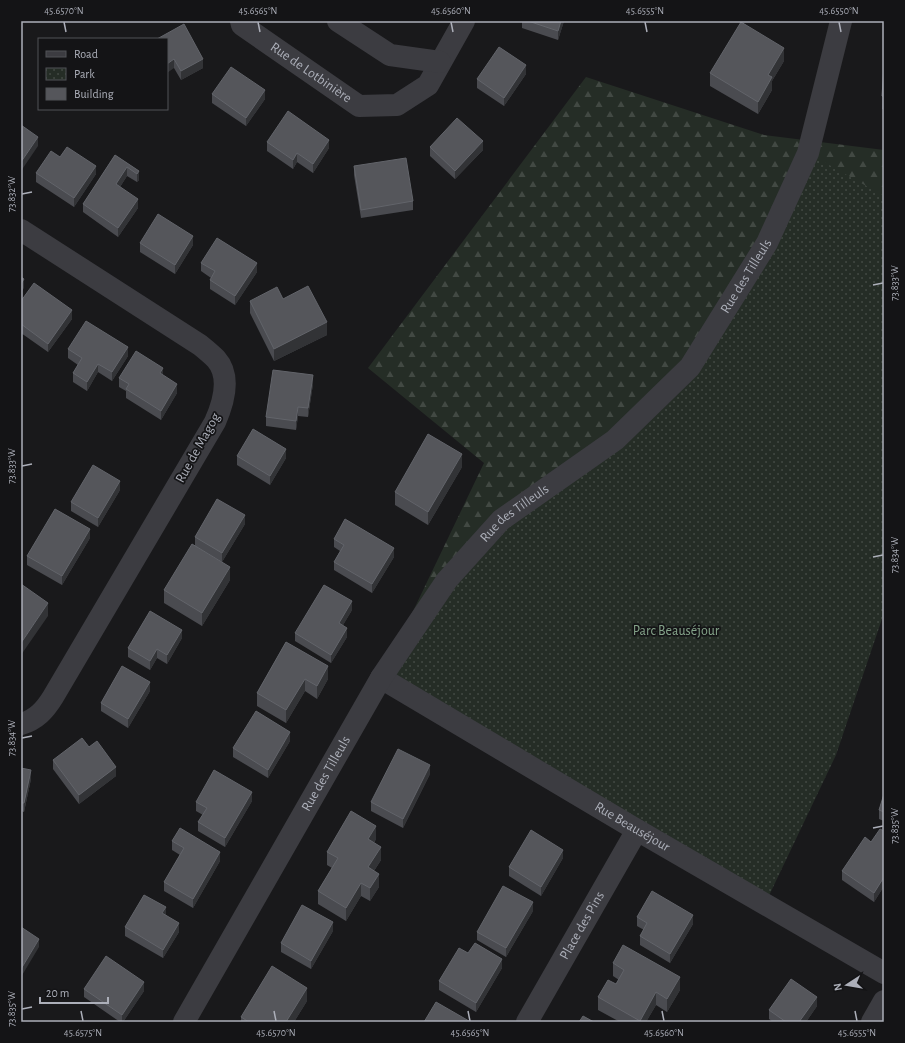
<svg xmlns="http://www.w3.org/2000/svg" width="905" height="1043" font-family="'Alegreya Sans',sans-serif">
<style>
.forest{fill:url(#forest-firs)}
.park{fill:url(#park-dots)}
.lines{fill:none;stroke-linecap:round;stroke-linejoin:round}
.minor{stroke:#3c3c41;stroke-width:22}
.wall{fill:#4a4b50}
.shaded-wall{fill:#323336}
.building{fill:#55565b;stroke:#62646a}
.ticks{fill:none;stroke:#acafb9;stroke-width:1.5}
.labels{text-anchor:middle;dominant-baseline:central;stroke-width:3.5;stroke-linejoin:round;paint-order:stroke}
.street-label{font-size:14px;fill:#acafb9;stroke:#141416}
.park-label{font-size:14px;fill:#84a389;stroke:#141416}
.neatline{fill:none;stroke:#acafb9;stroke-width:1.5}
.ticks-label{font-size:10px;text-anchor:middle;fill:#acafb9}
</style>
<defs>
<pattern id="forest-firs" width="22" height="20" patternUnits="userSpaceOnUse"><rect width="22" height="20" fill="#252d26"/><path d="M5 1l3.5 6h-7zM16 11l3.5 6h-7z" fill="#424943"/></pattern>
<pattern id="park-dots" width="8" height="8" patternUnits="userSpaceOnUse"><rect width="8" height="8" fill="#252d26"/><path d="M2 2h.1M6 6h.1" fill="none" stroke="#424943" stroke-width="1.8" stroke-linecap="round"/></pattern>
</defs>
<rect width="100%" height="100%" fill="#19191b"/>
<path class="forest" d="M586 77 764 135 884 150V546L381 678 484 463 368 368Z"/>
<path class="park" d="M808 153 884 196V613L836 755 765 904 381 678 444 585 690 367Z"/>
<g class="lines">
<g class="minor">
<path id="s1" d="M241 21 242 25 359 106 397 105 428 85 464 21"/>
<path d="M338 21 390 55 440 62"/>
<path d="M21 230 200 345C205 349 211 354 216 359 232 377 223 404 215 422L53 697C45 710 36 720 21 724"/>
<path id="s2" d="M381 678 637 830 884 973"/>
<path id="s3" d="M184 1022 381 678 447 580 501 520 615 440 690 367 767 243 808 153 841 21"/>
<path id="s4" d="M527 1022 637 830"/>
<path d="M872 1022 884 1001"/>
</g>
</g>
<path class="wall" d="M522 21H564L558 40 522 28Z
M167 39 203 68 181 80 174 68Z
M784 61 772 81V90L758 114 710 86V73Z
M884 66V109H882Z
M526 74 504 106 477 88V79Z
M212 94 265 99 246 126 212 103Z
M267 142 329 148 313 173 297 162 293 169 267 151Z
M430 147 483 150 455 179 430 156Z
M115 155 139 171V180L137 182 127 176 120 187 138 208 118 237 83 212V204Z
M60 157 96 174 74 207 36 182V173Z
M354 166 413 201V210L361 218 354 175Z
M140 243 193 245 175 274 140 252Z
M201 263 257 272 235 305 210 289V280L211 278 201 271Z
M283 299 327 335 274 361 250 313V301Z
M21 301 72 319 48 352 21 333Z
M68 349 128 356 112 381 98 372 87 391 73 382V373L78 365 68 358Z
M163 376 177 393 161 420 126 398V391L119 387V378Z
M313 384 308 417 298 416 296 430 266 426V417Z
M237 456 286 458 270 485 237 465Z
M462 467 428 525 395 505V492Z
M120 490 98 527 71 511V502Z
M245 524 222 562 195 546V537Z
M90 538 62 585 27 565V556Z
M334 539 394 557 372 593 334 570V562L340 551 334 547Z
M230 580 202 626 164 603V590Z
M352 610 343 625 347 637 331 663 295 641V633Z
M182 638 167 664 157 658 150 670 128 657V648Z
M286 642 328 679 317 699 305 691 286 723 257 706V693Z
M150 691 128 728 101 711V703Z
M290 741 268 778 233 757V748Z
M89 747 116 776 79 804 53 769V760Z
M21 768 31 779 24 812 21 811Z
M430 774 403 828 371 811V802Z
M884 794V821L879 819V810Z
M252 801 225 847 198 831V822L203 815 196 811V802Z
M884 831V886L874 902 842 880V871L871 842Z
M376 839 374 843 381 860 374 871 379 887 370 901 361 896 346 921 318 904V891L332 868 327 865V852Z
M172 841 220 861 193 908 164 891V882L180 855 172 850Z
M563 858 541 896 509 876V867Z
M533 911 506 957 477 940V932Z
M166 915 179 932 163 958 125 936V927Z
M637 917 693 924 670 963 640 945V936L644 930 637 926Z
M333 931 311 969 281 952V943Z
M468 953 502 968 476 1012 439 990V981Z
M613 963 680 990 667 1012 656 1005 646 1022H620L598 1010V997L616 984 619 980 613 976Z
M84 989 144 991 123 1022H120L84 997Z
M307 1001 294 1022H241V1017Z
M817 1006 806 1022H773L769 1019V1010Z"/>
<path class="shaded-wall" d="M561 21H564L558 40V31Z
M784 48V61L772 81V90L758 114V102L768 75Z
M174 59V68L167 73V64Z
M203 59V68L181 80V71Z
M526 65V74L504 106V98Z
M265 90V99L246 126V118Z
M38 137V146L21 171V162Z
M329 140V148L313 173V164Z
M483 141V150L455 179V171Z
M297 153V162L293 169V160Z
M96 166V174L74 207V198Z
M127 167V176L116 193V184Z
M139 171V180L137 182V174Z
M138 199V208L118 237V228Z
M193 236V245L175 274V265Z
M257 263V272L235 305V296Z
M24 279V288L21 293V284Z
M72 310V319L48 352V344Z
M327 322V335L274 361V349Z
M128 347V356L112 381V372Z
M98 364V372L87 391V382Z
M163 368V376L160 373Z
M313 375V384L308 417V408Z
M177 384V393L161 420V411Z
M298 407V416L296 430V421Z
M286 449V458L270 485V476Z
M462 454V467L428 525V512Z
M120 481V490L98 527V518Z
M245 515V524L222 562V553Z
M90 529V538L62 585V576Z
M394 548V557L372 593V584Z
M230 567V580L202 626V613Z
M352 601V610L339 632V623Z
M48 603V616L21 655V643Z
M347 628V637L331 663V655Z
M182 630V638L167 664V655Z
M157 649V658L150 670V661Z
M328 666V679L317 699V686Z
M305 679V691L286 723V710Z
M150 682V691L128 728V719Z
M290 732V741L268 778V770Z
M430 765V774L403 828V819Z
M116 767V776L79 804V795Z
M31 770V779L24 812V803Z
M252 792V801L225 847V838Z
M376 826V839L368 852V839Z
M381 847V860L368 880V867Z
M563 850V858L541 896V887Z
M220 852V861L193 908V899Z
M379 874V887L370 901V888Z
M884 877V886L874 902V893Z
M361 883V896L346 921V908Z
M533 902V911L506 957V948Z
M166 907V916L162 913Z
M693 915V924L670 963V954Z
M333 922V931L311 969V961Z
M179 923V932L163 958V950Z
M39 939V947L21 977V969Z
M502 959V968L476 1012V1003Z
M680 977V990L667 1012V999Z
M144 982V991L123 1022H122V1015Z
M307 988V1001L294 1022H286Z
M656 992V1005L646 1022H640V1021Z
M817 997V1006L806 1022H799Z"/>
<path class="building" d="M528 21H561L558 31Z
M741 22 784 48 768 75 772 77 758 102 710 73Z
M184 24 203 59 181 71 174 59 167 64V39H157Z
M499 47 526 65 504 98 477 79Z
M884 66V97L882 96Z
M231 67 265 90 246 118 212 94Z
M288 111 329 140 313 164 297 153 293 160 267 142Z
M457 118 483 141 455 171 430 147Z
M21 125 38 137 21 162Z
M67 147 96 166 74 198 36 173 51 151 60 157Z
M115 155 139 171 137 174 127 167 116 184 138 199 118 228 83 204Z
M406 158 413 201 361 210 354 166Z
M158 214 193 236 175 265 140 243Z
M217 238 257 263 235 296 210 280 215 271 201 263Z
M21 277 24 279 21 284Z
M34 283 72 310 48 344 21 324V301Z
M308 286 327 322 274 349 250 301 277 287 283 299Z
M86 321 128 347 112 372 98 364 87 382 73 373 82 358 68 349Z
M136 351 163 368 160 373 177 384 161 411 126 389 129 384 119 378Z
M273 370 313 375 308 408 298 407 296 421 266 417Z
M253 429 286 449 270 476 237 456Z
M428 434 462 454 428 512 395 492Z
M93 465 120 481 98 518 71 502Z
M217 499 245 515 222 553 195 537Z
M55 509 90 529 62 576 27 556Z
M345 519 394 548 372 584 334 562 344 545 334 539Z
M192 544 230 567 202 613 164 590Z
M21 584 48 603 21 643Z
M324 585 352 601 339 623 347 628 331 655 295 633Z
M150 611 182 630 167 655 157 649 150 661 128 648Z
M286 642 328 666 317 686 305 679 286 710 257 693Z
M122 666 150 682 128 719 101 703Z
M256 711 290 732 268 770 233 748Z
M82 738 89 747 97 741 116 767 79 795 53 760Z
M398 749 430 765 403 819 371 802Z
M21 768 31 770 24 803H21Z
M214 770 252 792 225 838 198 822 207 808 196 802Z
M884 794V812L879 810Z
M351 811 376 826 368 839 381 847 368 867 379 874 370 888 361 883 346 908 318 891 338 858 327 852Z
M180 828 220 852 193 899 164 882 184 848 172 841Z
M880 829 884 831V877L874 893 842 871 865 837 871 842Z
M531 830 563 850 541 887 509 867Z
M503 886 533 902 506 948 477 932Z
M652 891 693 915 670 954 640 936 647 923 637 917Z
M144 895 166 907 162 913 179 923 163 950 125 927Z
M302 905 333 922 311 961 281 943Z
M21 927 39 939 21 969Z
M475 943 502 959 476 1003 439 981 459 948 468 953Z
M623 945 680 977 667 999 656 992 640 1021 598 997 608 980 616 984 624 970 613 963Z
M106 956 144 982 122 1015 84 989Z
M272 966 307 988 286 1022H249L241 1017Z
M791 979 817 997 799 1022H786L769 1010Z
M436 1002 469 1021 468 1022H424Z
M583 1016 594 1022H579Z"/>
<path class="ticks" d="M64 22 66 32M258 22 260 32M451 22 453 32M645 22 647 32M839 22 841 32M22 194 32 192M873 285 883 283M22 466 32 464M873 557 883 555M22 738 32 736M873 828 883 826M22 1009 32 1007M81 1011 83 1021M274 1011 276 1021M468 1011 470 1021M662 1011 664 1021M855 1011 857 1021"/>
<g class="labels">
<g class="street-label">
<text stroke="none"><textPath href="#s1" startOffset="88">Rue de Lotbinière</textPath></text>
<text stroke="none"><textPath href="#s3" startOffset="946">Rue des Tilleuls</textPath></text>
<text transform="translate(198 448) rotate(-61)">Rue de Magog</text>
<text stroke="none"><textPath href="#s3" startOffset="610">Rue des Tilleuls</textPath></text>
<text stroke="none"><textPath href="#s3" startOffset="286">Rue des Tilleuls</textPath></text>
<text stroke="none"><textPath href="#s2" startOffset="292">Rue Beauséjour</textPath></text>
<text stroke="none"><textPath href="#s4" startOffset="111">Place des Pins</textPath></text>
</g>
<g class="park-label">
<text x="676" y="631">Parc Beauséjour</text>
</g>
</g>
<rect width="905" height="1043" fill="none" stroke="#141416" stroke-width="44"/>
<rect x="38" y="38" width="130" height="72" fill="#141416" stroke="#515257"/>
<rect x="46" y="51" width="20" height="6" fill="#3c3c41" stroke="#515257"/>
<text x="74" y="58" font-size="12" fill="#acafb9">Road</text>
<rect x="46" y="68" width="20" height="12" fill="url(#park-dots)" stroke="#515257"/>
<text x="74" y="78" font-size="12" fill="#acafb9">Park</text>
<rect x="46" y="88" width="20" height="12" fill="#55565b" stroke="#515257"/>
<text x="74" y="98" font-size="12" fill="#acafb9">Building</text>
<g transform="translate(847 985) rotate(258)" stroke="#141416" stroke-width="3" paint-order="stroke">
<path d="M0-3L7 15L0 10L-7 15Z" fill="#acafb9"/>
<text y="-6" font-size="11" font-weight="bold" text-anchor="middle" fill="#acafb9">N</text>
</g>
<path d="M40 997v6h68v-6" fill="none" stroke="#acafb9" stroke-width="2"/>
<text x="46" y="997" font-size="12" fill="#acafb9" stroke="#141416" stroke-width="3" paint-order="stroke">20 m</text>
<rect x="22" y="22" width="861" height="999" class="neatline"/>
<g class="ticks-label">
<text x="64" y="14">45.6570°N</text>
<text x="258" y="14">45.6565°N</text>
<text x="451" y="14">45.6560°N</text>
<text x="645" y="14">45.6555°N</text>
<text x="839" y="14">45.6550°N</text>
<text transform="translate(11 194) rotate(-90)" y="4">73.832°W</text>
<text transform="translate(894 283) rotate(-90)" y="4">73.833°W</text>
<text transform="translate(11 466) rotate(-90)" y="4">73.833°W</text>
<text transform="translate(894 555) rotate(-90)" y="4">73.834°W</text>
<text transform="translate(11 738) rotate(-90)" y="4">73.834°W</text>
<text transform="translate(894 826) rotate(-90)" y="4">73.835°W</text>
<text transform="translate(11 1009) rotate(-90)" y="4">73.835°W</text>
<text x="83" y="1036">45.6575°N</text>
<text x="276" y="1036">45.6570°N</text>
<text x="470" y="1036">45.6565°N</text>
<text x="664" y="1036">45.6560°N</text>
<text x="857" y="1036">45.6555°N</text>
</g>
</svg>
